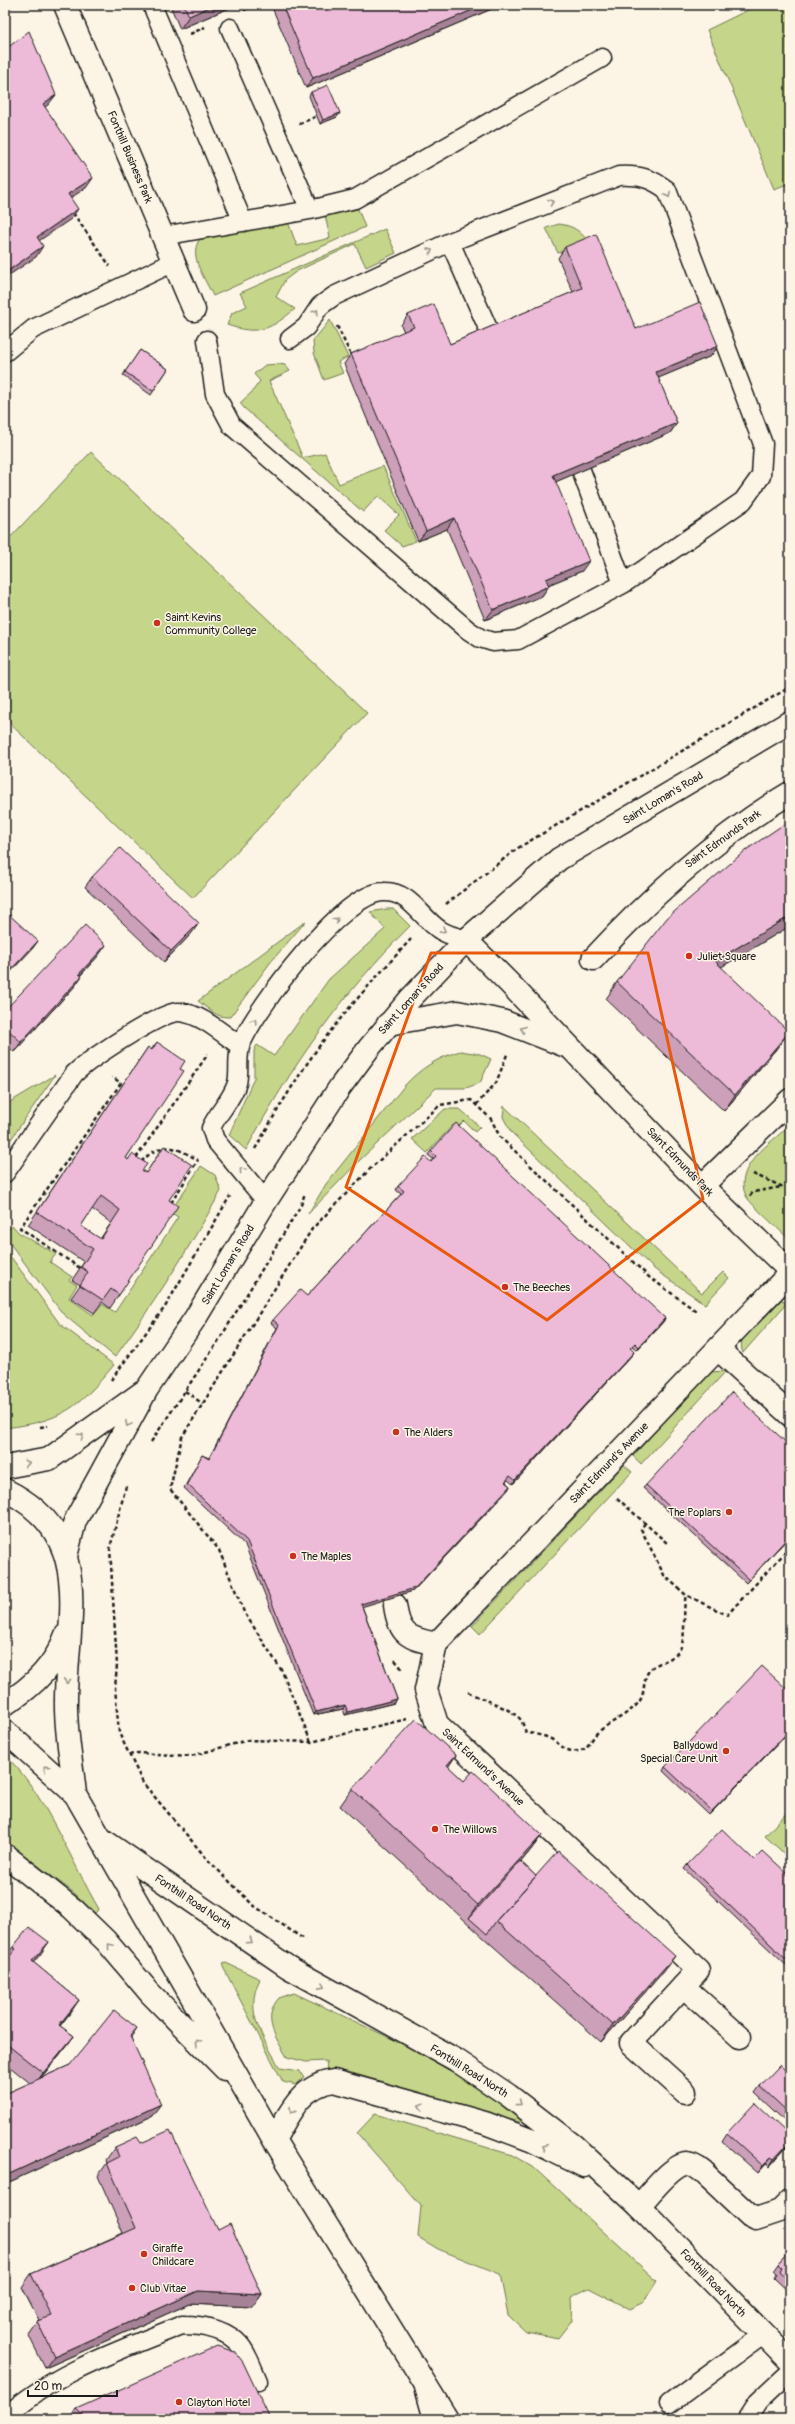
<svg xmlns="http://www.w3.org/2000/svg" width="795" height="2424" font-family="Pangolin,sans-serif">
<style>
.green{fill:#c5d589;stroke:#707852}
.lines{fill:none;stroke-linecap:round;stroke-linejoin:round}
.lane-casing{stroke:#1c1c1c;stroke-width:21}
.street-casing{stroke:#1c1c1c;stroke-width:25}
.secondary-casing{stroke:#1c1c1c;stroke-width:25}
.highway-casing{stroke:#1c1c1c;stroke-width:25}
.path{stroke:#1c1c1c;stroke-width:2.5;stroke-dasharray:4 3;stroke-linecap:butt}
.lane{stroke:#fcf5e5;stroke-width:18}
.street{stroke:#fcf5e5;stroke-width:22}
.secondary{stroke:#fcf5e5;stroke-width:22}
.highway{stroke:#fcf5e5;stroke-width:22}
.wall{fill:#cca0b9;stroke:#1c1c1c;fill-rule:evenodd}
.shaded-wall{fill:#a68296;stroke:#1c1c1c}
.building{fill:#edbad7;stroke:#1c1c1c;fill-rule:evenodd}
.oneway{stroke:#97938b}
.marked{fill:none;stroke:#e8590c;stroke-width:3;stroke-linejoin:round}
.poi-dot{fill:#c8321e;stroke:#fcf5e5;stroke-width:1.5}
.labels{text-anchor:middle;dominant-baseline:central;stroke-width:3;stroke-linejoin:round;paint-order:stroke}
.street-label{font-size:11px;fill:#1c1c1c;stroke:#fcf5e5}
.poi-label{font-size:11px;fill:#1c1c1c;stroke:#fcf5e5;text-anchor:start}
</style>
<rect width="100%" height="100%" fill="#fcf5e5"/>
<filter id="ink" filterUnits="userSpaceOnUse"><feTurbulence type="fractalNoise" baseFrequency=".025" numOctaves="2"/><feDisplacementMap in="SourceGraphic" scale="8" xChannelSelector="R" yChannelSelector="G"/><feConvolveMatrix kernelMatrix="1 2 1 2 8 2 1 2 1" color-interpolation-filters="sRGB"/></filter>
<g filter="url(#ink)">
<path class="green" d="M758 5H790V183L774 189 707 30Z
M358 209 365 227 213 296C206 280 187 255 200 239L288 222 297 246 330 238 325 215Z
M559 224C573 226 579 230 588 241L558 253 546 228Z
M385 229 396 253 366 267 355 244 297 271 285 280 276 297 295 309C271 329 259 336 227 325L232 313 247 306 240 293Z
M330 320 348 357 338 362 343 373 324 380 314 353 313 341Z
M279 364 285 365 290 371 269 381 303 458 325 453 339 484 383 466 416 541 402 546 384 530 399 515 378 496 363 512 244 408 240 403 252 392 260 381 254 374 265 365Z
M91 452 367 713 193 898 5 719V543Z
M387 909H393L410 926C343 993 291 1066 246 1150L229 1135 254 1078V1051L257 1045 274 1056 329 979 385 929 370 912Z
M306 921 270 963 230 1017C216 1018 209 1009 198 1001Z
M460 1051 480 1054 491 1059 480 1083 466 1088H436L361 1159 308 1214 326 1184 405 1085C421 1068 437 1058 460 1051Z
M55 1075 5 1148V1105Z
M504 1106 702 1293 723 1272 729 1278 705 1304 654 1269 511 1132 503 1117Z
M445 1109H460L480 1127 475 1132 464 1121 459 1126 453 1125 427 1153 412 1139Z
M790 1125V1240C781 1231 751 1205 746 1196 732 1167 772 1142 790 1125Z
M201 1166 215 1175 221 1191C189 1249 154 1303 115 1357L63 1314 5 1237V1232L13 1226 19 1233 56 1254 50 1262 72 1277 69 1280 77 1285 69 1298 93 1315 102 1304 115 1312 178 1217 170 1212Z
M5 1249 60 1324 114 1365C78 1408 63 1421 5 1428Z
M779 1297 786 1304 743 1353C734 1333 765 1311 779 1297Z
M726 1371 641 1464 633 1456 709 1372Z
M624 1465 632 1472 480 1634 472 1626Z
M5 1756C41 1785 74 1867 99 1909L95 1913 73 1892 5 1841Z
M790 1809V1859L765 1836Z
M224 1962 260 1979C243 2013 264 2038 280 2068L300 2071 304 2077 296 2085 283 2082 223 1967Z
M294 1993 418 2051 477 2087 523 2120 519 2122 352 2073 327 2071 326 2061 306 2062 287 2057C276 2038 261 2018 279 1998Z
M375 2114 512 2155 533 2167 657 2281 643 2303 630 2309 589 2288 571 2297 572 2320 558 2338 526 2332 508 2315 500 2274 438 2249 418 2237 421 2206 357 2133Z"/>
<g class="lines">
<g class="lane-casing">
<path id="lane" d="M152 5 243 222
M230 28 310 210
M163 236 310 210 355 199 602 58
M450 242 490 333
M207 340 215 394 232 426 468 630 480 638 493 642 518 640 623 584 743 501 761 476 763 444 667 190C651 178 639 175 619 176L450 242 334 296 320 306 306 327 290 339
M5 352 33 329 174 262
M581 470 623 584
M5 1173 74 1074C88 1060 161 1011 179 1012 200 1013 223 1034 240 1046
M266 1201 215 1140 211 1128C218 1112 232 1100 237 1083 240 1071 236 1057 241 1044 256 1008 343 892 384 892 410 891 421 918 440 930 447 935 458 937 466 940
M669 2404 763 2335
M5 2417C54 2372 121 2350 182 2325 202 2325 226 2329 240 2345 248 2354 253 2370 258 2381
M747 2419 758 2402 790 2372"/>
</g>
<g class="street-casing">
<path id="street" d="M65 5 194 310
M466 940 509 983 702 1186 790 1271
M593 959C652 895 715 838 790 793
M388 1024 457 1012 502 1021 566 1046
M702 1186 790 1100
M718 1349 790 1415
M395 1605C399 1635 408 1638 436 1644
M683 1986 740 2037
M685 2092 631 2043 698 1970 437 1724 426 1690 436 1644 790 1273
M639 2206C648 2196 672 2165 686 2164 692 2164 698 2168 703 2172L750 2216 756 2219 780 2211 790 2201"/>
</g>
<g class="secondary-casing">
<path id="secondary" d="M5 1467 49 1459 143 1392
M5 1490C98 1535 66 1620 66 1700 65 1731 72 1763 75 1794
M66 1556 75 1521 147 1389 196 1317 266 1201 340 1087 369 1048 410 999 466 940 559 859 790 722
M5 1704C33 1687 55 1666 66 1635
M5 1731 75 1794 274 2140 447 2419
M103 1840 288 1967 456 2060 508 2095 574 2146 639 2206 790 2361
M5 1855 73 1909 106 1941 150 1993 225 2069
M274 2140C289 2114 301 2085 334 2081L485 2123 533 2141 584 2166"/>
</g>
<g class="highway-casing">
<path id="highway" d="M426 2387 435 2419"/>
</g>
<path class="path" d="M244 10 255 5
M190 34 205 27
M299 124 317 116
M73 213 110 266
M337 326 352 357
M446 904 518 848 790 687
M476 1105 496 1083 508 1052
M255 1149C276 1112 298 1075 323 1041 350 1005 381 972 411 939
M136 1158 208 1054
M141 1162C162 1140 174 1146 198 1160
M753 1174 781 1186 790 1187
M750 1196 753 1192 781 1187
M171 1203 198 1160
M80 1268 20 1228 121 1083 112 1077
M111 1380 165 1307 230 1196
M185 1391 203 1404
M40 1427 48 1426
M151 1442 221 1337 301 1205 305 1193
M126 1486 110 1548 117 1665 115 1688 119 1733 143 1783 207 1859 253 1905 305 1940
M617 1498 668 1544
M645 1523 641 1529 664 1575 686 1595 727 1615 790 1547
M395 1660 403 1670
M468 1692C483 1700 510 1707 521 1720 523 1723 524 1729 526 1732 533 1734 542 1735 549 1738 560 1743 565 1753 578 1751 588 1750 591 1739 597 1733 609 1722 629 1715 639 1702 646 1693 642 1679 649 1671 658 1660 673 1662 680 1649 687 1635 682 1612 686 1595
M311 1742 282 1671 244 1612 219 1550 170 1489 182 1437 312 1229 371 1168 440 1105 471 1100 491 1119 500 1137 649 1277 696 1311
M129 1755 138 1753 191 1756 248 1740 311 1742 407 1719"/>
<use href="#lane" class="lane"/>
<use href="#street" class="street"/>
<use href="#secondary" class="secondary"/>
<use href="#highway" class="highway"/>
</g>
<path class="wall" d="M170 5H236L180 29Z
M271 5H501L306 88Z
M311 92 340 113 337 117 320 124 309 96Z
M565 247 636 329 718 346 711 356 658 378 677 423 670 433 555 482 582 571 548 585 542 596 485 620 447 529 418 541 344 364 351 354 404 332 401 325 408 315 450 344 573 292 558 258Z
M140 350 168 369 151 395 123 375Z
M790 820V926L721 967 777 1048 724 1111 606 999 617 982Z
M92 877 192 933 164 962 85 887Z
M99 955 81 975 75 986 14 1052 5 1044V1010Z
M157 1042 180 1069 126 1158 146 1173 164 1146 169 1200 119 1295 110 1308 102 1302 94 1313 71 1298 80 1285 72 1280 84 1262 28 1225 148 1047 151 1050ZM92 1209 111 1223 100 1239 81 1226Z
M431 1151 665 1318 663 1322 637 1350 632 1346 630 1349 634 1352 631 1356 513 1484 508 1480 506 1482 510 1486 508 1490 413 1591 362 1606 397 1699 394 1703 345 1715 343 1709 313 1715 245 1545 184 1488 200 1459 202 1455 209 1458 277 1328 271 1323 273 1320 307 1296 401 1194 396 1190 398 1186 431 1162 433 1159 428 1155Z
M790 1446V1536L746 1583 643 1488 646 1485Z
M790 1731 709 1815 663 1771 665 1767Z
M456 1755 448 1767 464 1781 542 1835 530 1851 521 1862 536 1876 663 1972 601 2042 484 1938 340 1806 352 1789Z
M754 1860 790 1876V1969L684 1869 687 1865Z
M13 1947 40 1955 33 1962 79 2000 70 2013 60 2026 74 2036 65 2048 41 2078 70 2065 137 2028 131 2037 152 2116 5 2184V2094L30 2083 5 2063V1957Z
M790 2069V2126L755 2093 760 2086 787 2072Z
M727 2133 788 2140 790 2143 785 2149 769 2167 766 2164 758 2173 722 2141Z
M141 2143 218 2230 262 2294 253 2307 189 2304 45 2368 28 2334 37 2321 39 2320 22 2287 31 2274 123 2233 98 2176 107 2163 106 2160 115 2147Z
M790 2251V2293L774 2278 776 2274 773 2271 778 2264Z
M76 2409 270 2419H68Z"/>
<path class="shaded-wall" d="M214 5H236L180 29 189 16Z
M484 5H501L306 88 313 78Z
M56 95 48 105 35 114 43 104Z
M340 113 337 117 320 124 323 120Z
M93 178 86 188 61 204 68 194Z
M78 209 71 219 30 247 37 237Z
M43 246 36 257 5 278V273Z
M718 346 711 356 649 382 656 372Z
M677 423 670 433 546 486 553 475Z
M454 518 447 529 418 541 426 531Z
M589 561 582 571 538 589 546 579Z
M549 586 542 596 485 620 493 610Z
M790 916V926L703 978 715 961Z
M199 923 192 933 164 962 171 951Z
M38 941 33 948 5 978V976Z
M106 945 99 955 72 984 79 974Z
M82 976 75 986 14 1052 21 1042Z
M789 1032 777 1048 724 1111 735 1095Z
M665 1318 663 1322 637 1350 639 1347Z
M634 1352 631 1356 513 1484 515 1480Z
M510 1486 508 1490 413 1591 358 1608 361 1604Z
M790 1535V1536L746 1583 749 1580Z
M397 1699 394 1703 345 1715 348 1712Z
M345 1705 343 1709 313 1715 316 1712Z
M790 1730V1731L709 1815 712 1811Z
M456 1755 445 1772 447 1765Z
M542 1835 530 1851 470 1918H469L478 1905Z
M49 1942 40 1955 23 1974 32 1961Z
M675 1956 663 1972 601 2042 613 2025Z
M79 2000 70 2013 50 2038 59 2025Z
M74 2036 65 2048 34 2086 43 2073Z
M161 2104 152 2116 5 2184V2176Z
M790 2143 785 2149 769 2167 774 2159Z
M771 2157 766 2164 758 2173 763 2166Z
M198 2291 262 2294 253 2307 189 2304 45 2368 54 2356Z"/>
<path class="building" d="M184 5H214L189 16Z
M282 5H484L313 78Z
M29 31 56 95 43 104 93 178 68 194 78 209 37 237 43 246 5 273V49H6Z
M328 85 340 113 323 120 311 92Z
M596 234 636 329 700 302 718 346 656 372 677 423 553 475 589 561 546 579 549 586 493 610 454 518 426 531 351 354 414 327 408 315 434 304 450 344 582 288 565 247Z
M140 350 168 369 153 391 125 372Z
M790 820V916L715 961 789 1032 735 1095 617 982 667 918 746 850Z
M120 848 199 923 171 951 92 877Z
M5 911 38 941 5 976Z
M85 925 106 945 79 974 82 976 21 1042 5 1027V1010Z
M157 1042 185 1061 180 1069 184 1071 126 1158 128 1160 132 1154 147 1164 142 1171 146 1173 164 1146 192 1165 169 1200 178 1206 119 1295 111 1289 103 1300 80 1285 88 1272 81 1267 93 1249 37 1212 148 1047 152 1050ZM101 1196 120 1210 101 1239 81 1226Z
M456 1123 665 1318 639 1347 635 1343 630 1348 634 1352 515 1480 510 1476 505 1482 510 1486 415 1588 361 1604 397 1699 348 1712 345 1705 316 1712 247 1541 187 1484 202 1455 209 1459 279 1325 273 1320 300 1290 307 1296 404 1191 398 1186 425 1157 431 1162 436 1156 431 1151Z
M732 1392 790 1446V1535L749 1580 646 1485Z
M762 1666 790 1692V1730L712 1811 665 1767Z
M416 1719 456 1755 447 1765 464 1781 473 1771 542 1835 478 1905 352 1789Z
M722 1829 754 1860 763 1851 790 1876V1963L687 1865Z
M558 1851 675 1956 613 2025 496 1921Z
M520 1861 536 1876 496 1921 487 1934 469 1918Z
M29 1927 49 1942 32 1961 79 2000 59 2025 74 2036 43 2073 5 2043V1961L16 1949 13 1947Z
M114 2010 137 2028 130 2036 161 2104 5 2176V2094L70 2065Z
M780 2065 787 2072 790 2069V2114L760 2086Z
M755 2103 790 2136V2137L787 2139 790 2142 774 2159 771 2157 763 2166 727 2133Z
M170 2130 218 2230 230 2224 262 2294 198 2291 54 2356 37 2321 52 2316 31 2274 136 2228 107 2163 119 2157 115 2147 137 2137 141 2143Z
M790 2251V2281L779 2271 781 2267 778 2264Z
M217 2346 235 2352 243 2362 270 2419H87L76 2409Z"/>
<defs><path id="oneway-chevron" d="M-2-3.5L2.5 0L-2 3.5" fill="none" stroke-width="1.6" stroke-linecap="round" stroke-linejoin="round"/></defs>
<g class="oneway">
<use href="#oneway-chevron" transform="translate(668 195) rotate(63)"/>
<use href="#oneway-chevron" transform="translate(551 202) rotate(-21)"/>
<use href="#oneway-chevron" transform="translate(430 251) rotate(-25)"/>
<use href="#oneway-chevron" transform="translate(316 312) rotate(-56)"/>
<use href="#oneway-chevron" transform="translate(336 920) rotate(-42)"/>
<use href="#oneway-chevron" transform="translate(443 930) rotate(29)"/>
<use href="#oneway-chevron" transform="translate(254 1021) rotate(-58)"/>
<use href="#oneway-chevron" transform="translate(523 1029) rotate(-158)"/>
<use href="#oneway-chevron" transform="translate(242 1170) rotate(-130)"/>
<use href="#oneway-chevron" transform="translate(128 1424) rotate(118)"/>
<use href="#oneway-chevron" transform="translate(81 1436) rotate(-35)"/>
<use href="#oneway-chevron" transform="translate(27 1463) rotate(-11)"/>
<use href="#oneway-chevron" transform="translate(67 1681) rotate(94)"/>
<use href="#oneway-chevron" transform="translate(46 1768) rotate(-138)"/>
<use href="#oneway-chevron" transform="translate(250 1941) rotate(34)"/>
<use href="#oneway-chevron" transform="translate(110 1946) rotate(-130)"/>
<use href="#oneway-chevron" transform="translate(322 1986) rotate(29)"/>
<use href="#oneway-chevron" transform="translate(198 2042) rotate(-135)"/>
<use href="#oneway-chevron" transform="translate(519 2103) rotate(37)"/>
<use href="#oneway-chevron" transform="translate(421 2106) rotate(-165)"/>
<use href="#oneway-chevron" transform="translate(292 2110) rotate(122)"/>
<use href="#oneway-chevron" transform="translate(544 2147) rotate(-155)"/>
</g>
</g>
<path class="marked" d="M431 953H648L703 1199 547 1320 346 1187Z"/>
<g class="poi-dot">
<circle cx="157" cy="623" r="4"/>
<circle cx="689" cy="956" r="4"/>
<circle cx="505" cy="1287" r="4"/>
<circle cx="396" cy="1432" r="4"/>
<circle cx="729" cy="1512" r="4"/>
<circle cx="293" cy="1556" r="4"/>
<circle cx="726" cy="1751" r="4"/>
<circle cx="435" cy="1829" r="4"/>
<circle cx="144" cy="2254" r="4"/>
<circle cx="132" cy="2288" r="4"/>
<circle cx="179" cy="2402" r="4"/>
</g>
<g class="labels">
<g class="street-label">
<text transform="translate(130 157) rotate(67)">Fonthill Business Park</text>
<text transform="translate(663 798) rotate(-31)">Saint Loman's Road</text>
<text transform="translate(723 839) rotate(-36)">Saint Edmunds Park</text>
<text transform="translate(411 999) rotate(-48)">Saint Loman's Road</text>
<text transform="translate(680 1162) rotate(46)">Saint Edmunds Park</text>
<text transform="translate(228 1265) rotate(-59)">Saint Loman's Road</text>
<text transform="translate(609 1463) rotate(-46)">Saint Edmund's Avenue</text>
<text transform="translate(483 1767) rotate(43)">Saint Edmund's Avenue</text>
<text transform="translate(193 1902) rotate(34)">Fonthill Road North</text>
<text transform="translate(469 2071) rotate(32)">Fonthill Road North</text>
<text transform="translate(713 2283) rotate(46)">Fonthill Road North</text>
</g>
<g class="poi-label">
<text x="165" y="617">Saint Kevins<tspan x="165" dy="13">Community College</tspan></text>
<text x="697" y="956">Juliet Square</text>
<text x="513" y="1287">The Beeches</text>
<text x="404" y="1432">The Alders</text>
<text x="721" y="1512" text-anchor="end">The Poplars</text>
<text x="301" y="1556">The Maples</text>
<text x="718" y="1745" text-anchor="end">Ballydowd<tspan x="718" dy="13">Special Care Unit</tspan></text>
<text x="443" y="1829">The Willows</text>
<text x="152" y="2248">Giraffe<tspan x="152" dy="13">Childcare</tspan></text>
<text x="140" y="2288">Club Vitae</text>
<text x="187" y="2402">Clayton Hotel</text>
</g>
</g>
<rect width="795" height="2424" fill="none" stroke="#fcf5e5" stroke-width="20"/>
<rect x="10" y="10" width="775" height="2404" fill="none" stroke="#1c1c1c" stroke-width="1.5" filter="url(#ink)"/>
<path d="M28 2390v6h89v-6" fill="none" stroke="#1c1c1c" stroke-width="2"/>
<text x="34" y="2390" font-size="12" fill="#1c1c1c" stroke="#fcf5e5" stroke-width="3" paint-order="stroke">20 m</text>
</svg>
